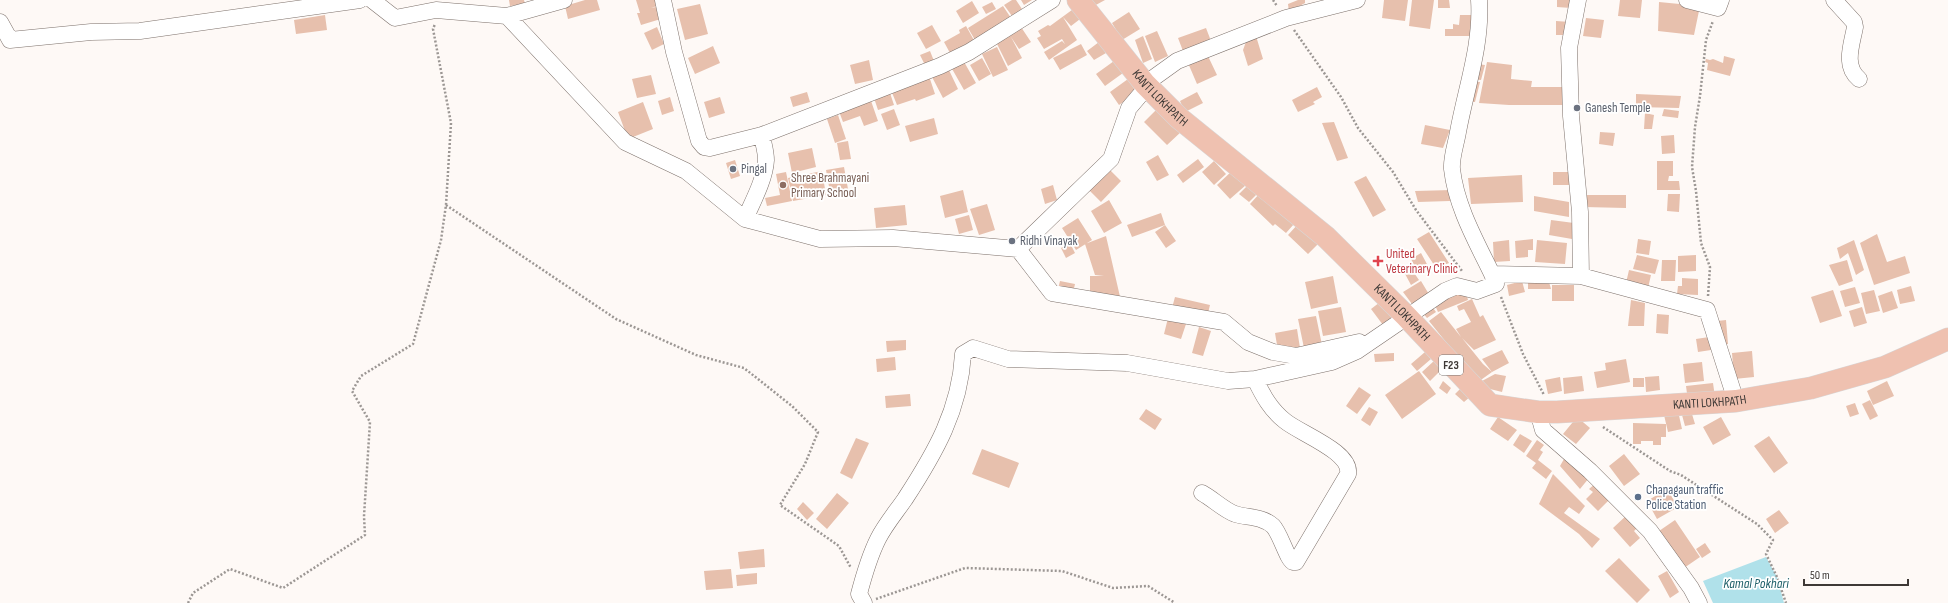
<svg xmlns="http://www.w3.org/2000/svg" width="1948" height="603" font-family="'Sofia Sans Condensed',sans-serif">
<style>
.water{fill:#b0e1ea}
.building{fill:#e7c0ad}
.lines{fill:none;stroke-linecap:round;stroke-linejoin:round}
.street-casing{stroke:#7d716b;stroke-width:17}
.primary-casing{stroke:#d8d7d7;stroke-width:23}
.path{stroke:#9c9794;stroke-width:2.5;stroke-dasharray:2 2;stroke-linecap:butt}
.street{stroke:#fff;stroke-width:16}
.primary{stroke:#efc1b0;stroke-width:22}
.worship-dot{fill:#6b7280;stroke:#fff;stroke-width:1.5}
.education-dot{fill:#8d6e63;stroke:#fff;stroke-width:1.5}
.health-dot{fill:#e0444e;stroke:#fff;stroke-width:1.5}
.service-dot{fill:#5c6f8a;stroke:#fff;stroke-width:1.5}
.labels{text-anchor:middle;dominant-baseline:central;stroke-width:3.5;stroke-linejoin:round;paint-order:stroke}
.shield{fill:#fff;stroke:#787472;stroke-width:1}
.shield-label{font-size:12px;font-weight:bold;fill:#3e3936}
.street-label{font-size:13px;fill:#3e3936;stroke:#fff}
.worship-label{font-size:13px;fill:#5b616d;stroke:#fff;text-anchor:start}
.education-label{font-size:13px;fill:#785e54;stroke:#fff;text-anchor:start}
.health-label{font-size:13px;fill:#be3a42;stroke:#fff;text-anchor:start}
.service-label{font-size:13px;fill:#4e5e75;stroke:#fff;text-anchor:start}
.water-label{font-size:14px;font-style:italic;fill:#1e5f69;stroke:#fff}
</style>
<rect width="100%" height="100%" fill="#fef9f6"/>
<path class="water" d="M1766 557 1777 577 1784 603H1713L1703 581Z"/>
<path class="building" d="M509 0H524L525 4 510 6Z
M585 0H597L600 10 568 19 565 6Z
M636 0H659L660 5 651 8 661 6 664 18 641 25 637 13H640Z
M1012 0H1016L1022 9 1012 16 1004 5Z
M1021 0H1032L1024 5Z
M1092 0H1105L1094 6Z
M1298 0H1305V3L1289 12 1288 4Z
M1384 0H1408L1405 21 1382 18Z
M1412 0H1434L1430 29 1409 26Z
M1438 0H1449L1450 8H1438Z
M1557 0H1571V8L1557 7Z
M1620 0H1642L1640 18 1618 16Z
M972 1 979 13 963 23 956 11Z
M992 2 996 9 986 14 982 7Z
M1659 2 1700 6 1694 35 1658 31Z
M700 4 708 34 685 40 677 9Z
M1003 6 1011 18 975 40 968 28Z
M1076 7 1084 16 1071 26 1063 17 1077 40 1049 60 1044 52 1062 41 1065 44 1062 39 1044 49 1037 38 1041 36 1038 31 1048 25 1050 26Z
M1129 12 1140 29 1122 40 1112 23Z
M325 15 327 30 296 34 294 20Z
M1460 15H1477L1476 36H1445V29H1453V24L1459 25Z
M1586 18 1604 20 1601 38 1583 36Z
M1556 21 1570 22V35H1556Z
M932 25 941 41 926 49 917 33Z
M966 26 975 42 950 53 944 42 960 33 959 30Z
M657 27 664 44 652 50 644 33Z
M1021 27 1031 42 1019 49 1011 37 1022 58 1008 66 996 42Z
M1206 28 1211 41 1183 51 1178 38Z
M1157 31 1168 56 1155 62 1145 36Z
M1143 36 1152 59 1143 63 1135 40Z
M1256 36 1263 59 1248 66 1243 50 1247 39Z
M1099 42 1106 53 1094 60 1087 51Z
M1081 44 1087 55 1060 70 1053 58Z
M713 46 720 63 695 74 688 58Z
M997 47 1008 70 993 77 982 54Z
M930 51 934 61 925 65 920 55Z
M1207 54 1217 75 1197 84 1188 63Z
M1724 56 1735 59 1730 76 1707 70 1708 63 1705 62 1706 59 1710 60 1713 59 1723 63Z
M982 58 991 74 979 81 970 65Z
M869 60 873 80 855 84 850 65Z
M963 60 976 83 964 90 951 67Z
M1114 61 1123 73 1105 86 1096 74Z
M1487 62 1512 65 1511 79 1532 81 1531 87H1568V105H1509L1479 103Z
M1477 64 1485 65 1481 80 1471 79Z
M948 68 958 89 943 98 932 77Z
M651 75 656 94 637 98 632 79Z
M929 76 935 94 916 101 915 99 897 105 891 90Z
M1128 79 1137 92 1119 105 1110 92Z
M1471 81 1480 82 1475 102 1466 101Z
M1317 87 1322 97 1313 102 1315 104 1298 112 1292 100Z
M889 90 894 105 878 110 873 95Z
M807 92 810 102 793 107 790 97Z
M1197 92 1203 103 1185 112 1180 101Z
M1636 94 1681 96 1679 108 1636 107Z
M670 97 674 111 662 115 658 101Z
M720 97 725 113 709 118 704 102Z
M870 98 878 121 864 126 860 116 843 122 837 106Z
M643 102 653 129 628 139 618 112Z
M1159 107 1182 131 1167 145 1144 122Z
M894 109 900 125 887 130 881 114Z
M1664 109 1679 111 1678 118 1662 116Z
M1645 113 1654 115 1652 129H1644Z
M838 115 846 139 835 143 827 119Z
M934 118 938 134 910 142 905 126Z
M1334 122 1348 158 1337 161 1322 123Z
M1425 125 1450 130 1443 148 1421 144Z
M1600 132 1615 133 1613 146 1599 144Z
M1674 135 1675 153 1662 154 1661 136Z
M848 141 851 159 840 160 837 143Z
M812 148 816 167 792 173 788 153Z
M1158 155 1169 175 1157 181 1146 162Z
M1198 159 1204 167 1183 183 1177 175Z
M735 160 740 176 731 179 726 163Z
M1214 161 1226 174 1214 185 1202 172Z
M1657 161H1673V176H1669L1668 181H1679L1680 190H1657Z
M844 167 848 189 830 192 826 170Z
M1109 169 1121 181 1101 202 1089 190Z
M1233 170 1246 185 1230 199 1217 185Z
M822 171 826 195 793 201 788 178Z
M786 172 792 201 767 206 765 198 780 195 776 174Z
M1553 172H1570V185H1553Z
M1522 175 1523 202 1471 204 1468 178Z
M1366 176 1386 210 1373 217 1354 182Z
M1249 184 1258 193 1249 202 1239 194Z
M1053 185 1057 200 1045 204 1041 189Z
M963 190 968 212 945 218 940 196Z
M1452 190 1450 201 1418 202 1415 191Z
M1260 193 1294 224 1286 233 1275 224 1273 226 1250 204Z
M1668 194H1680L1679 212 1667 211Z
M1584 195H1626V208L1584 207Z
M1534 196 1569 202V217L1534 211Z
M1109 200 1122 223 1104 233 1091 211Z
M987 204 995 230 979 235 970 209Z
M905 205 907 225 876 228 874 208Z
M1161 213 1165 225 1132 237 1127 225Z
M969 215 973 230 959 234 955 219Z
M1078 218 1092 240 1076 250 1062 228Z
M1551 220 1574 223 1572 239 1549 235Z
M1298 224 1319 243 1308 254 1288 235Z
M1165 225 1176 241 1166 248 1155 232Z
M1429 232 1449 263 1436 268 1417 239Z
M1877 234 1887 262 1905 256 1910 273 1874 285 1860 243Z
M1106 236 1121 301 1090 296V276H1104L1095 275 1085 244Z
M1533 239V250H1528V257L1516 258 1515 241Z
M1638 239 1651 241 1649 255 1636 253Z
M1509 240 1510 261 1494 262 1493 242Z
M1537 240 1567 243 1565 264 1535 262Z
M1854 240 1864 270 1856 275 1848 253 1840 259 1837 248Z
M1070 243 1075 253 1066 258 1061 248Z
M1421 253 1428 266 1418 272 1411 259Z
M1637 255 1659 260 1655 274 1633 269Z
M1696 255V271L1678 272V256Z
M1662 260H1676L1675 281H1661Z
M1847 260 1853 281 1839 286 1829 265Z
M1410 267 1419 280 1411 285 1404 272Z
M1629 270 1651 275 1648 288 1626 283Z
M1333 276 1338 303 1311 309 1305 282Z
M1682 278 1698 279V295L1677 294 1678 286H1682Z
M1060 281 1075 284 1073 293 1058 289Z
M1421 281 1430 296 1415 308 1403 292Z
M1522 281 1525 292 1509 296 1507 285Z
M1528 282H1549L1551 289H1528Z
M1552 285H1574V301H1552Z
M1911 286 1915 301 1900 304 1897 290Z
M1855 287 1860 303 1845 307 1840 291Z
M1465 290 1468 300 1438 312 1434 303Z
M1833 290 1842 316 1820 323 1811 297Z
M1874 290 1880 311 1866 314 1861 293Z
M1892 291 1898 308 1883 313 1878 296Z
M1175 297 1210 305 1207 317 1172 308Z
M1384 299 1395 315 1383 325 1371 309Z
M1472 299 1480 317 1483 315 1496 340 1474 350 1462 338 1483 364 1492 372 1478 382 1429 321 1441 312 1461 337 1456 329 1471 322 1464 309 1459 311 1457 306Z
M1631 300 1645 303 1644 326H1628Z
M1430 304 1436 312 1427 318 1421 311Z
M1341 307 1346 332 1323 336 1318 311Z
M1862 307 1867 323 1854 327 1849 311Z
M1657 314 1669 315 1668 334 1656 333Z
M1316 316 1322 345 1304 348 1298 319Z
M1168 318 1186 324 1181 339 1164 334Z
M1726 320 1728 344 1719 345 1717 321Z
M1199 327 1211 331 1203 356 1192 353Z
M1297 329 1300 348 1278 351 1275 333Z
M1709 337 1711 350 1698 352 1696 339Z
M906 340V350L887 352 886 341Z
M1502 350 1509 363 1492 372 1482 359Z
M1752 351 1754 377 1734 379 1732 353Z
M1425 352 1431 359 1417 371 1411 364Z
M1394 353V361L1375 362 1374 354Z
M895 357 896 370 877 372 876 359Z
M1626 359 1630 382 1597 388 1594 372 1606 370 1605 363Z
M1435 360 1442 369 1430 381 1422 372Z
M1702 362 1704 381 1685 383 1683 364Z
M1419 371 1436 394 1402 419 1385 395Z
M1495 374 1506 376 1502 392 1486 388 1482 381Z
M1582 376 1584 391 1564 394 1563 378Z
M1659 376 1660 390 1646 392 1645 377Z
M1560 377 1562 391 1548 394 1545 380Z
M1633 378H1644V387H1633Z
M1443 381 1451 388 1447 394 1439 388Z
M1887 381 1894 396 1873 405 1867 391Z
M1713 383 1715 397 1688 401 1686 386Z
M1359 387 1371 395 1357 414 1346 406Z
M1462 387 1471 396 1464 402 1455 394Z
M910 394 911 406 886 408 885 396Z
M1870 400 1878 416 1870 420 1862 404Z
M1855 403 1859 414 1850 417 1846 406Z
M1369 407 1378 412 1370 426 1361 420Z
M1146 409 1162 419 1155 430 1139 419Z
M1678 411 1682 429 1668 432 1664 415Z
M1692 414 1695 424 1685 426 1682 415Z
M1498 417 1517 430 1508 441 1490 429Z
M1577 417 1590 428 1576 444 1563 434Z
M1721 417 1731 435 1713 445 1703 427Z
M1633 423 1666 424V437H1661V445H1653V441H1641V444H1633Z
M1520 434 1532 441 1524 453 1513 445Z
M1769 436 1788 463 1774 473 1754 446Z
M856 438 869 443 852 479 840 473Z
M1537 440 1544 445 1540 450 1543 452 1538 460 1552 471 1546 479 1532 468 1536 463 1526 456Z
M982 449 1019 463 1009 488 972 474Z
M1624 454 1640 474 1624 486 1609 466Z
M1564 459 1589 478 1580 489 1560 466Z
M1553 474 1585 506 1579 514 1569 507 1564 513 1600 539 1592 548 1579 534 1539 504Z
M1596 483 1611 498 1598 511 1586 499 1593 492 1589 489Z
M1667 489 1678 507 1657 519 1647 501Z
M837 493 849 503 827 529 816 519Z
M803 502 814 513 807 520 797 509Z
M1779 510 1789 523 1775 533 1766 519Z
M1628 514 1639 526 1634 531 1640 538 1630 547 1613 528Z
M1675 520 1700 557 1684 568 1659 531Z
M1705 543 1711 552 1702 558 1696 549Z
M764 549 765 567 740 569 738 552Z
M1619 558 1650 590 1637 603 1605 571Z
M731 569 733 588 706 590 704 571Z
M1667 571 1679 592 1670 598 1658 576Z
M757 573V584L737 586 736 575Z"/>
<g class="lines">
<g class="street-casing">
<path id="street" d="M372 0 395 18 436 10 507 16 625 142 686 171 745 219 820 239 893 238 1018 249
M663 0 674 52 699 141 704 147 710 148 762 135 940 66 969 52 1052 0
M1479 0C1482 45 1466 88 1458 132 1456 144 1451 158 1452 169 1456 206 1476 241 1492 274L1581 276
M1578 0 1569 48 1571 116 1580 212 1581 276 1707 310 1736 401
M1687 0 1718 8 1721 0
M1834 0 1854 22 1855 27C1852 44 1843 66 1859 79
M507 16 564 0
M0 22 10 40 91 32 140 31 360 0
M1145 84 1177 61 1286 18 1357 0
M1152 90H1148L1140 95 1129 108 1111 159 1018 249 1052 293 1224 322 1248 342 1273 352 1296 356 1359 342
M745 219C753 201 765 179 766 160 766 151 763 143 762 135
M1538 412 1543 430 1590 471 1650 531 1691 588 1699 603
M1202 493C1213 499 1224 510 1235 514 1248 518 1262 516 1273 526 1280 533 1288 561 1293 562H1296L1348 474C1352 452 1301 434 1285 421 1271 410 1263 396 1255 379
M864 603 859 594C864 575 869 557 878 539 885 525 896 512 905 499 935 453 960 410 963 354L973 348 1008 359 1127 363 1228 381 1255 379 1332 362 1357 351 1445 291 1457 286 1477 291 1496 284 1492 274"/>
</g>
<g class="primary-casing">
<g id="primary">
<path id="s1" d="M1078 0 1145 84 1179 118 1326 237 1406 316 1490 405 1538 412H1557L1736 401 1811 388 1885 367 1948 339"/>
</g>
</g>
<path class="path" d="M1273 0 1277 6
M1294 30 1341 97 1358 128 1393 172 1416 210 1462 271
M446 205 616 319 696 355 744 368 792 406 818 432 805 464 780 505 839 546 851 568
M1708 296 1710 267 1701 243 1696 191 1692 167 1695 127 1700 96 1706 40 1713 21
M1501 297 1523 354 1544 395
M1603 427 1670 471 1681 475 1757 524 1773 540 1766 554 1777 577 1786 603
M876 599 965 568 1062 571 1113 588 1148 586 1175 603
M188 603 193 593 230 569 283 588 365 535 364 516 370 422 352 391 361 376 413 344 441 240 446 205 451 123 433 29 435 24"/>
<use href="#street" class="street"/>
<use href="#primary" class="primary"/>
</g>
<g class="worship-dot">
<circle cx="1577" cy="108" r="4"/>
<circle cx="733" cy="169" r="4"/>
<circle cx="1012" cy="241" r="4"/>
</g>
<circle class="education-dot" cx="783" cy="185" r="4"/>
<path class="health-dot" d="M1376 255h4v4h4v4h-4v4h-4v-4h-4v-4h4z"/>
<circle class="service-dot" cx="1638" cy="497" r="4"/>
<g class="labels">
<rect class="shield" x="1439" y="355" width="24" height="20" rx="3"/>
<g class="shield-label">
<text x="1451" y="365">F23</text>
</g>
<g class="street-label">
<text stroke="none"><textPath href="#s1" startOffset="128">KANTI LOKHPATH</textPath></text>
<text stroke="none"><textPath href="#s1" startOffset="452">KANTI LOKHPATH</textPath></text>
<text stroke="none"><textPath href="#s1" startOffset="800">KANTI LOKHPATH</textPath></text>
</g>
<g class="worship-label">
<text x="1585" y="108">Ganesh Temple</text>
<text x="741" y="169">Pingal</text>
<text x="1020" y="241">Ridhi Vinayak</text>
</g>
<g class="education-label">
<text x="791" y="178">Shree Brahmayani<tspan x="791" dy="15">Primary School</tspan></text>
</g>
<g class="health-label">
<text x="1386" y="254">United<tspan x="1386" dy="15">Veterinary Clinic</tspan></text>
</g>
<g class="service-label">
<text x="1646" y="490">Chapagaun traffic<tspan x="1646" dy="15">Police Station</tspan></text>
</g>
<g class="water-label">
<text x="1756" y="583">Kamal Pokhari</text>
</g>
</g>
<path d="M1804 579v6h104v-6" fill="none" stroke="#3e3936" stroke-width="2"/>
<text x="1810" y="579" font-size="12" fill="#3e3936" stroke="#ffffff" stroke-width="3" paint-order="stroke">50 m</text>
</svg>
